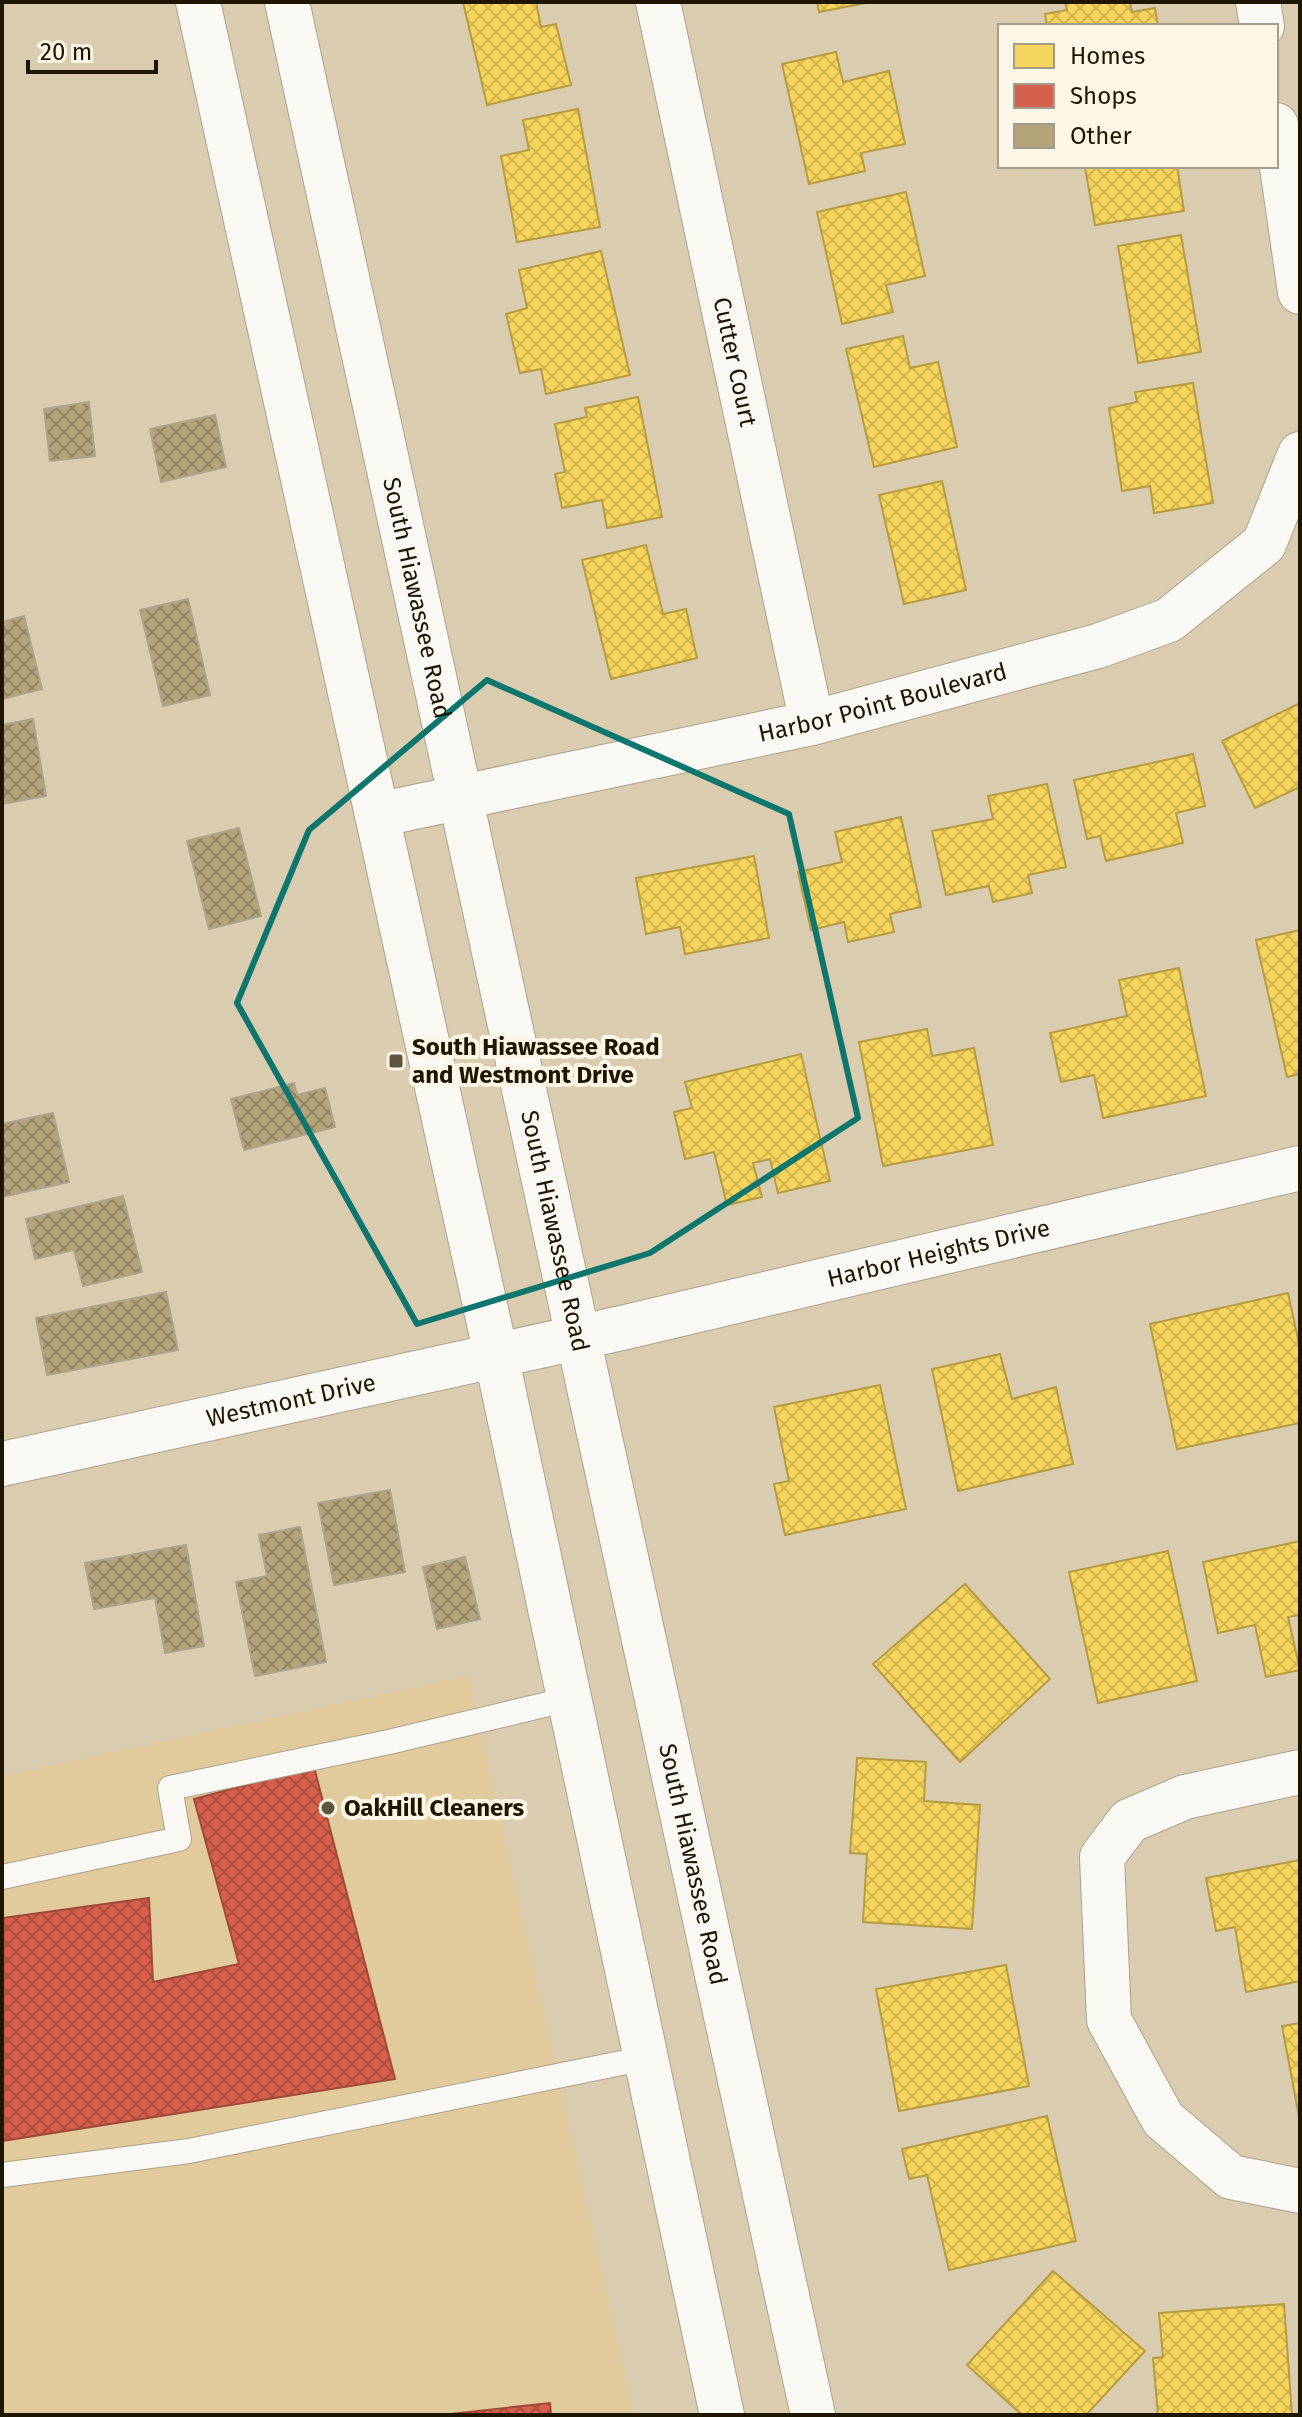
<svg xmlns="http://www.w3.org/2000/svg" width="1302" height="2417" font-family="'Fira Sans',sans-serif">
<style>
.built{fill:#e1cb9c}
.homes{fill:url(#homes-cross-hatch);stroke:#b69c41;stroke-width:2}
.shops{fill:url(#shops-cross-hatch);stroke:#9f4a36;stroke-width:2}
.building{fill:url(#building-cross-hatch);stroke:#aea48c;stroke-width:2}
.lines{fill:none;stroke-linecap:round;stroke-linejoin:round}
.service-casing{stroke:#aca28a;stroke-width:26}
.minor-casing{stroke:#aca28a;stroke-width:46}
.tertiary-casing{stroke:#aca28a;stroke-width:46}
.service{stroke:#f9f8f3;stroke-width:24}
.minor{stroke:#f9f8f3;stroke-width:44}
.tertiary{stroke:#f9f8f3;stroke-width:44}
.marked{fill:none;stroke:#0f766e;stroke-width:6;stroke-linejoin:round}
.poi-dot{fill:#60563f;stroke:#fdf6e6;stroke-width:3}
.labels{text-anchor:middle;dominant-baseline:central;stroke-width:8;stroke-linejoin:round;paint-order:stroke}
.street-label{font-size:24px;fill:#1f1602;stroke:#fdf6e6}
.poi-label{font-size:24px;font-weight:bold;fill:#1f1602;stroke:#fdf6e6;text-anchor:start}
</style>
<defs>
<pattern id="homes-cross-hatch" width="8" height="8" patternUnits="userSpaceOnUse" patternTransform="scale(2)"><rect width="8" height="8" fill="#f6d55c"/><path d="M0 0l8 8M0 8l8-8" fill="none" stroke="#d2b64e"/></pattern>
<pattern id="shops-cross-hatch" width="8" height="8" patternUnits="userSpaceOnUse" patternTransform="scale(2)"><rect width="8" height="8" fill="#d6604d"/><path d="M0 0l8 8M0 8l8-8" fill="none" stroke="#ad4e3e"/></pattern>
<pattern id="building-cross-hatch" width="8" height="8" patternUnits="userSpaceOnUse" patternTransform="scale(2)"><rect width="8" height="8" fill="#b4a47a"/><path d="M0 0l8 8M0 8l8-8" fill="none" stroke="#928562"/></pattern>
</defs>
<rect width="100%" height="100%" fill="#dacdaf"/>
<path class="built" d="M469 1676 634 2415H2V1776Z"/>
<path class="homes" d="M463 2H536L541 27 556 24 571 85 487 105Z
M817 2H871L819 12Z
M1065 2H1130L1132 12 1155 8 1158 26H1047L1045 14 1067 10Z
M836 52 843 82 889 71 905 144 861 153 865 171 809 184 782 64Z
M578 109 600 227 517 242 501 156 529 150 523 120Z
M1177 166 1184 211 1095 225 1085 167Z
M906 192 925 276 886 285 893 312 842 324 817 212Z
M1181 235 1201 352 1138 363 1118 246Z
M601 251 630 375 546 394 541 369 520 373 506 314 527 308 519 270Z
M903 336 910 368 938 362 957 447 874 467 846 349Z
M1193 383 1213 503 1154 513 1150 486 1122 491 1109 408 1137 402 1135 392Z
M638 397 662 517 607 528 602 500 562 508 555 474 565 472 555 424 587 417 585 408Z
M942 481 966 590 904 604 879 495Z
M646 545 663 614 686 609 697 658 611 679 582 560Z
M1300 703V787L1255 808 1222 741Z
M1193 754 1205 806 1176 813 1183 843 1106 861 1100 836 1087 839 1074 780Z
M1047 784 1066 867 1028 875 1032 893 993 902 989 886 946 895 932 831 993 819 988 796Z
M901 817 921 907 890 914 894 932 848 942 844 922 811 930 798 872 842 862 835 832Z
M754 856 769 938 685 954 680 927 646 934 636 878Z
M1300 930V1074L1287 1077 1256 940Z
M1179 968 1206 1096 1103 1118 1094 1075 1061 1082 1050 1033 1127 1016 1119 980Z
M927 1029 932 1056 974 1048 993 1145 883 1166 859 1042Z
M801 1054 830 1181 778 1193 770 1159 753 1163 762 1197 727 1205 714 1152 685 1159 674 1112 692 1108 685 1082Z
M1288 1293 1300 1348V1423L1177 1449 1150 1324Z
M1000 1354 1012 1399 1056 1387 1073 1464 958 1491 932 1369Z
M880 1385 906 1509 785 1535 774 1484 789 1481 774 1407Z
M1300 1541V1615L1288 1617 1300 1670 1266 1677 1255 1625 1218 1633 1203 1562Z
M1168 1551 1197 1681 1098 1703 1069 1572Z
M965 1584 1050 1679 960 1762 873 1664Z
M857 1758 926 1762 924 1801 980 1805 972 1929 863 1922 867 1854 850 1853Z
M1300 1860V1981L1246 1992 1235 1927 1216 1931 1206 1878Z
M1006 1965 1029 2086 899 2111 876 1989Z
M1300 2023V2122L1282 2026Z
M1047 2116 1076 2241 949 2270 927 2175 909 2179 902 2149Z
M1053 2271 1145 2351 1086 2415H1022L967 2365Z
M1284 2304 1292 2415H1158L1153 2358 1163 2357 1159 2313Z"/>
<path class="shops" d="M314 1767 395 2079 2 2141V1918L149 1898 153 1982 239 1964 194 1799Z
M550 2403 551 2415H441Z"/>
<path class="building" d="M89 402 95 456 50 461 44 409Z
M215 415 226 467 161 482 150 429Z
M188 599 210 695 163 706 140 610Z
M24 616 42 689 2 699V622Z
M33 719 46 796 2 804V725Z
M239 828 261 916 209 929 187 841Z
M294 1083 297 1095 325 1088 335 1127 244 1150 231 1099Z
M53 1113 69 1182 2 1197V1124Z
M123 1196 142 1272 83 1286 74 1250 35 1259 26 1219Z
M166 1292 178 1350 47 1375 36 1318Z
M390 1490 405 1572 334 1585 318 1503Z
M300 1527 326 1662 255 1676 236 1582 267 1576 259 1535Z
M186 1545 204 1646 165 1653 155 1598 94 1609 85 1563Z
M465 1557 480 1619 437 1629 423 1567Z"/>
<g class="lines">
<g class="service-casing">
<path id="service" d="M2 1877 179 1839 170 1788 389 1742 569 1699
M2 2175 189 2151 646 2058"/>
</g>
<g class="minor-casing">
<g id="minor">
<path id="s1" d="M658 2 812 723"/>
<path d="M1258 2 1262 26"/>
<path d="M1276 125 1300 292"/>
<path id="s2" d="M377 815 812 723 1098 646 1169 620 1264 544 1300 454"/>
<path id="s3" d="M2 1464 626 1327 1300 1168"/>
<path d="M1300 1772 1185 1797 1129 1821 1102 1857 1109 2020 1163 2119 1231 2177 1300 2191"/>
</g>
</g>
<g class="tertiary-casing">
<g id="tertiary">
<path d="M198 2 496 1355 722 2415"/>
<path id="s4" d="M287 2 813 2415"/>
</g>
</g>
<use href="#service" class="service"/>
<use href="#minor" class="minor"/>
<use href="#tertiary" class="tertiary"/>
</g>
<path class="marked" d="M487 680 789 814 858 1118 650 1253 417 1324 237 1003 309 830Z"/>
<g class="poi-dot">
<rect x="388" y="1053" width="16" height="16" rx="4"/>
<circle cx="328" cy="1808" r="8"/>
</g>
<g class="labels">
<g class="street-label">
<text stroke="none"><textPath href="#s1" startOffset="368">Cutter Court</textPath></text>
<text stroke="none"><textPath href="#s4" startOffset="610">South Hiawassee Road</textPath></text>
<text stroke="none"><textPath href="#s2" startOffset="518">Harbor Point Boulevard</textPath></text>
<text stroke="none"><textPath href="#s4" startOffset="1258">South Hiawassee Road</textPath></text>
<text stroke="none"><textPath href="#s3" startOffset="960">Harbor Heights Drive</textPath></text>
<text stroke="none"><textPath href="#s3" startOffset="296">Westmont Drive</textPath></text>
<text stroke="none"><textPath href="#s4" startOffset="1906">South Hiawassee Road</textPath></text>
</g>
<g class="poi-label">
<text x="412" y="1047">South Hiawassee Road<tspan x="412" dy="28">and Westmont Drive</tspan></text>
<text x="344" y="1808">OakHill Cleaners</text>
</g>
</g>
<rect width="1302" height="2417" fill="none" stroke="#1f1602" stroke-width="8"/>
<rect x="998" y="24" width="280" height="144" fill="#fdf6e6" stroke="#a49c8b" stroke-width="2"/>
<rect x="1014" y="44" width="40" height="24" fill="#f6d55c" stroke="#a49c8b" stroke-width="2"/>
<text x="1070" y="64" font-size="24" fill="#1f1602">Homes</text>
<rect x="1014" y="84" width="40" height="24" fill="#d6604d" stroke="#a49c8b" stroke-width="2"/>
<text x="1070" y="104" font-size="24" fill="#1f1602">Shops</text>
<rect x="1014" y="124" width="40" height="24" fill="#b4a47a" stroke="#a49c8b" stroke-width="2"/>
<text x="1070" y="144" font-size="24" fill="#1f1602">Other</text>
<path d="M28 60v12h128v-12" fill="none" stroke="#1f1602" stroke-width="4"/>
<text x="40" y="60" font-size="24" fill="#1f1602" stroke="#fdf6e6" stroke-width="6" paint-order="stroke">20 m</text>
</svg>
